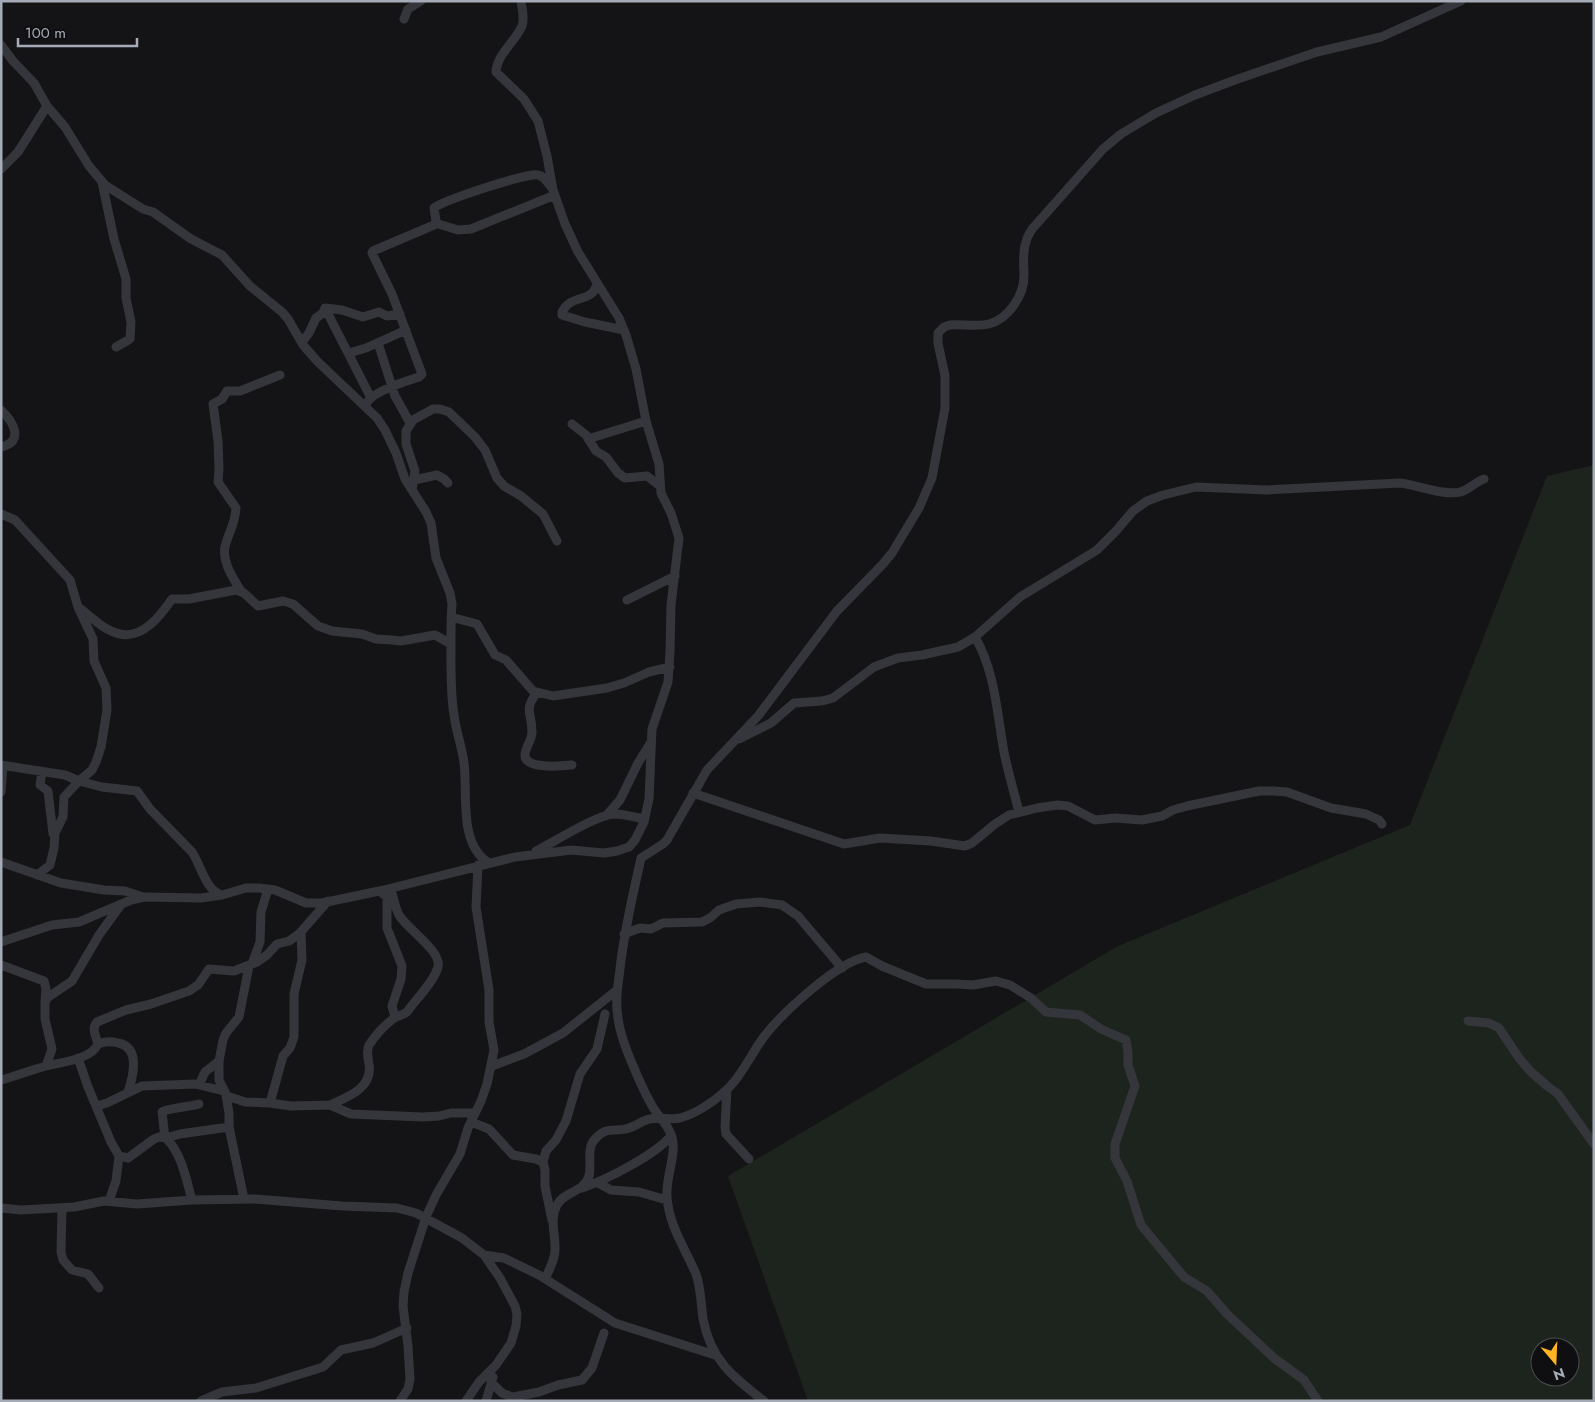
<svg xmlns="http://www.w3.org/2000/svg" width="1595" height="1402" font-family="Jost,sans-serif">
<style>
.green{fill:#1c241d;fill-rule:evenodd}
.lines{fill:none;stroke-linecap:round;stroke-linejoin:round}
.minor{stroke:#35363b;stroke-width:9}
</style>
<rect width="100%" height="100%" fill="#141416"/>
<path class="green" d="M1594 465V1401H808L728 1176 1118 946 1410 825 1547 476ZM1540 1347H1570V1377H1540Z"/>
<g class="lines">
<path class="minor" d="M404 19 408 9 421 1
M1 45 13 61 34 83 47 106 65 127 89 166 105 185 143 209 153 212 191 239 222 255 250 286 282 312 288 319 303 345 317 361 377 418 385 430 396 453 405 479 426 512 431 523 436 558 450 593 452 604C451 616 451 627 451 639 451 664 450 690 454 715 456 731 462 747 464 763 468 794 458 844 489 863
M1 169 18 152 47 106
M102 182 114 239 126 279V298L131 322 130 339 116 347
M435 223 458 230 471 229 555 195
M597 284C596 287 595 290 593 292 586 301 570 296 562 312V315L585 322 624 330
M325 308 371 398
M302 342 309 333 316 318 323 313 325 308 342 310 363 317 379 312 387 316 400 314
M378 343 395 396 410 423
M349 353 366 348 406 330
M366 406C367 393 407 381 419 377L422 374 392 294 372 253 373 251 434 225 436 221 434 208C442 201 528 172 538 175 544 176 548 183 552 188
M1 410C13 421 25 442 1 447
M572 424 586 435 596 451 606 457 618 473 625 478 647 476 660 486
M588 439 646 421
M414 480 437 475 444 479 448 483
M412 490 415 471 406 444V431L413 420 433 409H440L449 412 475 437 485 450 497 478 504 486 521 496 543 514 557 541
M1 514 15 520 70 580 78 607 93 639 94 661 106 688 107 710 101 747 96 762 92 770 79 781 64 797 63 817 55 833 54 848 50 865 37 875
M241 591C233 578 220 560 226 543 230 530 235 524 236 508L218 482 219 469 218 441 213 404 222 399 227 391H240L280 375
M627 600 675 576
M81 609C92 618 105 631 120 634 143 639 161 615 172 599H189L236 590 244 593 258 606 283 601 293 604 318 626 332 631 362 634 376 639 392 640 401 641 435 635 451 644
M451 617 477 624 495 655 506 660 533 691 553 696 607 688 624 683 649 672 670 667
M975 637C995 671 997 713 1004 752 1008 772 1014 792 1019 812
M537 692C523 712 532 711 532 732 532 740 526 746 525 754 523 770 562 766 572 765
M739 739 771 723 794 703 822 701 833 698 874 667 898 658 922 655 958 647 975 637 1020 597 1097 550 1115 532 1133 511 1147 501 1163 495 1196 487 1267 490 1400 483C1418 485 1444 496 1460 492 1469 490 1475 482 1484 479
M1 765 65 775 79 781 102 787 137 791 150 809 192 852C201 865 205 889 221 895
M42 772 40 785 48 791 53 834
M1 792 3 766
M693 793 844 844 880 838 931 841 965 846 972 843 995 824 1009 815 1037 808 1057 805 1068 806 1095 820 1115 818 1142 820 1162 816 1173 810 1187 806 1259 791H1274L1287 792 1331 808 1366 814 1379 820 1382 824
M606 816 620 800 638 763 651 742
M536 851C554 842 596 815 614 814 624 814 634 817 644 819
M1 862 61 883 104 890 125 891 143 897
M381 892 387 897V928L402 966 401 979 392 1006 395 1017
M624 934 640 928 651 929 663 923 702 922 710 918 719 910 736 904 760 902 782 905 798 916 842 968
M1 942 52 925 79 922 131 900 144 897 201 898 222 895 246 888H259L275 890 306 903H322L384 890 515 857 571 850 604 853 617 851 629 847 635 840 644 822 649 799 652 729 668 682 670 652 671 605 679 538 671 513 661 493 659 464 646 421 636 369 626 335 619 318 578 252 565 224 553 190 547 156 538 121 524 99 496 72C497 54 515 42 522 26 525 18 522 9 521 1
M252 964 260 942 261 912 268 889
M1 965 44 981 46 989 45 1002
M249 966 239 1017 226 1033 223 1040 219 1061V1080L227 1096 245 1102 270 1103 291 1106 330 1105 351 1114 423 1117 439 1116 451 1113H475
M1468 1021 1489 1023 1499 1028 1519 1058 1530 1071 1546 1085 1558 1094 1594 1144
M98 1044C105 1041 110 1041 118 1043 141 1047 133 1077 128 1092
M78 1058 88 1087 111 1142 119 1156 128 1158 154 1139 159 1137 166 1138C182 1154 186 1179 192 1200
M46 1066 52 1049 45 1019V1003L47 998 72 981 99 935 120 906
M492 1066 524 1054 563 1033 617 990
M1 1080C16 1076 31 1070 46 1066 61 1062 91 1060 98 1044 96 1036 91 1029 97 1022L126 1010 151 1004 189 991 198 985 209 969 234 971 257 962 267 955 277 944 289 941 299 934 328 901
M199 1085 205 1072 219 1061
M727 1089 725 1127 726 1134 749 1159
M226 1095 229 1113V1127L244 1199
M270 1103 283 1056 290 1048 294 1037V994L302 960 301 932
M330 1105C348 1097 373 1088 369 1064 368 1057 366 1051 369 1045 375 1036 385 1025 393 1019 397 1015 402 1016 407 1012 416 999 434 982 438 967 442 951 406 928 399 915 395 907 393 897 391 889
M97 1106 107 1103 142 1086 195 1084 224 1091
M471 1122 489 1129 513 1155 536 1159 543 1162
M165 1138 162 1112C168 1108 189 1107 199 1104
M166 1138 180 1134 229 1127
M598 1183 611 1190 639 1192 667 1200
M582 1188C606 1180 655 1155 671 1136
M109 1201 116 1181 119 1156
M1 1208 21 1210 74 1207 104 1201 137 1204 192 1200 255 1199 342 1206 397 1208 416 1213 462 1238 484 1255 500 1278 515 1306 517 1314 516 1326 511 1343 496 1365 479 1382 466 1401
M62 1208 61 1252 63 1260 72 1270 88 1274 99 1288
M552 1220 545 1186V1170L543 1162 546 1151 556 1140 566 1121 580 1074 597 1049 605 1014
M484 1255 504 1258 539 1275 615 1323 715 1355
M545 1279C549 1270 555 1260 555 1250 556 1236 549 1219 557 1205 564 1191 584 1193 589 1176 592 1164 586 1148 595 1139 607 1125 615 1133 629 1128 636 1126 643 1120 650 1119 660 1117 670 1120 680 1118 695 1114 712 1103 723 1093 740 1079 750 1056 763 1038 781 1014 837 962 866 957L882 966 926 984H957L973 985 996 981 1010 985 1031 998 1046 1012 1080 1015 1101 1029 1126 1040 1128 1052V1065L1135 1086 1115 1144V1158L1127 1181 1141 1225 1184 1277 1207 1291 1227 1314 1274 1358 1304 1380 1318 1401
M491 1382 502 1393 517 1399
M513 1397 539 1392 558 1385 582 1380 592 1368 604 1333
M201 1401 222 1392 256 1388 323 1367 341 1350 373 1343 407 1328
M400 1401 408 1389 410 1379 408 1346 403 1306 404 1292 408 1273 426 1217 436 1195 460 1154 468 1128 481 1101 487 1084 494 1050 489 1022V990L476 907 478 865
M486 1401 493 1377
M764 1401C732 1376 711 1360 703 1319 701 1304 701 1288 696 1274 685 1248 669 1226 667 1197 665 1179 677 1154 672 1137 669 1127 662 1120 656 1112 647 1099 640 1082 634 1068 627 1052 620 1035 618 1018 615 1002 618 985 620 969 624 931 633 895 641 858L663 844 667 840 707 770 758 716 837 611 882 565 892 553 919 508 932 478 945 408V376L938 343V333L944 327 950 325C963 324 977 327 989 324 1008 319 1024 296 1024 276 1024 265 1022 253 1026 242 1027 237 1030 232 1033 228L1103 149 1121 134 1156 113 1195 95 1235 80 1317 52 1381 37 1461 1"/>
</g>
<rect width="1595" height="1402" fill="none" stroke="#a5abb7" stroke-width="5"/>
<g transform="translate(1555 1362) rotate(161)"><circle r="24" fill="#0f0f11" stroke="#4b4d53"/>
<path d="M0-4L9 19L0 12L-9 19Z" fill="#ffb223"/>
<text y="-8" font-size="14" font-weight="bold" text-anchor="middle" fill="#a5abb7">N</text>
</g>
<path d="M18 38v8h119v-8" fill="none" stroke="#a5abb7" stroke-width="2.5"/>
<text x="25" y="38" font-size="15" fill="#a5abb7" stroke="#0f0f11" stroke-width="4" paint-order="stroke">100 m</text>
</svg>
